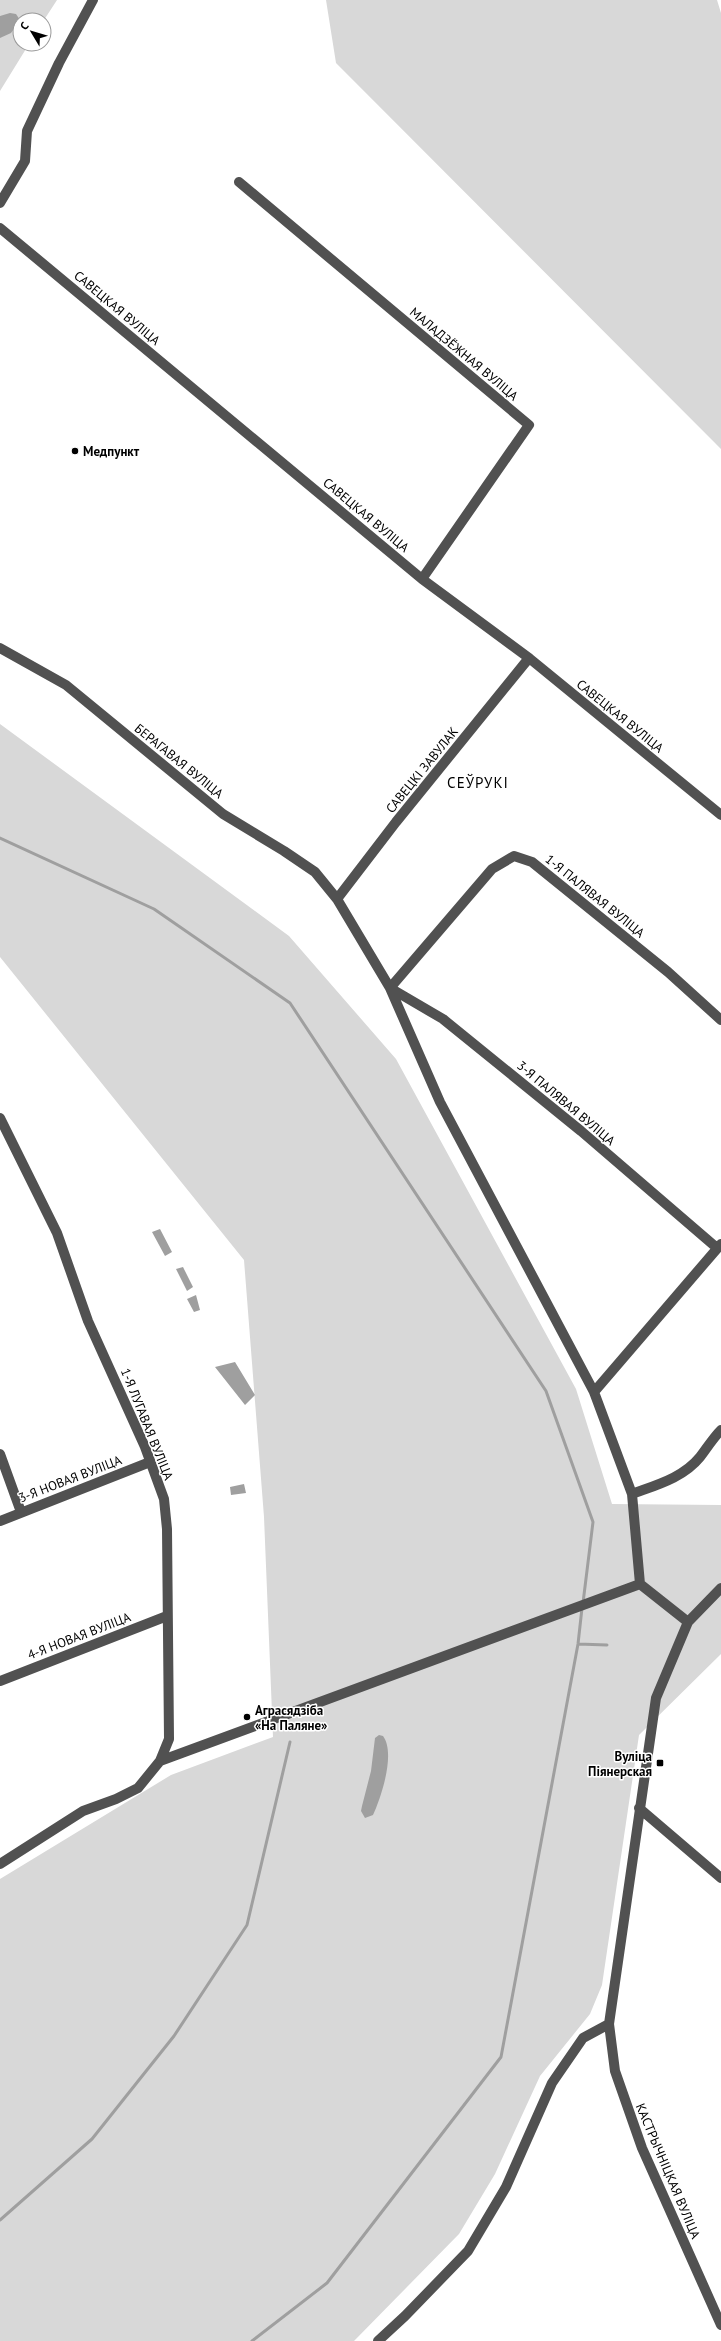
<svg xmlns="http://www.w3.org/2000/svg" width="721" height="2341" font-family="'PT Sans',sans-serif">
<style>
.green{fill:#d8d8d8}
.water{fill:#9f9f9f}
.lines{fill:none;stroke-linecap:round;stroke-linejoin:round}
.stream{stroke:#9f9f9f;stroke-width:3}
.minor{stroke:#515151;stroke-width:10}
.poi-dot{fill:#000;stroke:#fff;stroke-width:1.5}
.labels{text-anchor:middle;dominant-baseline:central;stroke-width:3;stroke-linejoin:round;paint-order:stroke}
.street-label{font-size:13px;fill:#000;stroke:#fff}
.poi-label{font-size:13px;font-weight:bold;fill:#000;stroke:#fff;text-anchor:start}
.quarter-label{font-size:15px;letter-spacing:1px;fill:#000;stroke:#fff}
</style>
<rect width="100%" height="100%" fill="#fff"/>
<path class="green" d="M0 0H57L44 20H20V44H29L0 91Z
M326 0H717L721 13V449L336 63Z
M0 724 289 936 396 1059 576 1389 612 1504 721 1505V1654L639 1735 602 1985 590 2014 540 2076 495 2174 459 2234 354 2341H0V1879L171 1775 273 1737 264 1517 244 1260 0 957Z"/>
<path class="water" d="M10 13 16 14 20 20 11 33 0 38V16Z
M160 1229 172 1252 165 1256 152 1232Z
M183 1267 193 1287 187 1291 176 1269Z
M196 1295 200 1310 194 1312 187 1299Z
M235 1362 255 1395 245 1405 215 1367Z
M244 1484 246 1493 231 1495 230 1487Z
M379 1735 383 1736C396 1753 381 1798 373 1815L365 1818 361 1811 362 1806 371 1771 375 1738Z"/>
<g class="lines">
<path class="stream" d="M0 838 154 909 290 1003 546 1391 593 1522 583 1603
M578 1644 607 1645
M0 2220 92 2139 174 2036 247 1925 290 1742
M252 2341 327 2283 501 2057 578 1644 582 1608"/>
<path class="minor" d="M239 182 529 425 422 579
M0 203 25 161 27 131 59 63 93 0
M0 228 422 579 529 658 721 815
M0 648 66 685 223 814 284 851 315 872 337 899 390 988 440 1102 594 1392 632 1494 640 1584
M337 899 396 822 529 658
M0 1118 57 1233 88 1321 145 1447 164 1499 167 1529 169 1739 160 1761 138 1788 116 1799 83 1811 0 1864
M717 1248 581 1131 443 1019 390 988 492 869 514 856 532 862 668 972 721 1020
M594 1392 721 1244
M0 1454 21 1512
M632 1494C656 1485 683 1478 700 1457 707 1448 713 1438 721 1430
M0 1521 150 1462
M721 1588 688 1622 656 1698 609 2024 615 2071 642 2148 721 2325
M0 1681 167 1616
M160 1761 640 1584 688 1622
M639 1808 721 1878
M378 2341 405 2316 468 2251 506 2187 552 2083 583 2038 609 2024"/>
</g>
<g class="poi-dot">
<circle cx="75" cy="451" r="4"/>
<circle cx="247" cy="1717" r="4"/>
<rect x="656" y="1759" width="8" height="8" rx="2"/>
</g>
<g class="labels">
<g class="street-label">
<text transform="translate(117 308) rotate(40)">САВЕЦКАЯ ВУЛІЦА</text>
<text transform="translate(464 354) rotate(40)">МАЛАДЗЁЖНАЯ ВУЛІЦА</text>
<text transform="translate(366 515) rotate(40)">САВЕЦКАЯ ВУЛІЦА</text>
<text transform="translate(620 716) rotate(39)">САВЕЦКАЯ ВУЛІЦА</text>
<text transform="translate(179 761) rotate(39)">БЕРАГАВАЯ ВУЛІЦА</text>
<text transform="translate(422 770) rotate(-51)">САВЕЦКІ ЗАВУЛАК</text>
<text transform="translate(595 896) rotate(39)">1-Я ПАЛЯВАЯ ВУЛІЦА</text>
<text transform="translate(566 1103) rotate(40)">3-Я ПАЛЯВАЯ ВУЛІЦА</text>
<text transform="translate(147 1424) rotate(68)">1-Я ЛУГАВАЯ ВУЛІЦА</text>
<text transform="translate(70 1479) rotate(-21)">3-Я НОВАЯ ВУЛІЦА</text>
<text transform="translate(79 1636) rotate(-21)">4-Я НОВАЯ ВУЛІЦА</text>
<text transform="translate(668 2171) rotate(67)">КАСТРЫЧНІЦКАЯ ВУЛІЦА</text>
</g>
<g class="poi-label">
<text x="83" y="451">Медпункт</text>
<text x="255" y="1710">Аграсядзіба<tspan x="255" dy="15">«На Паляне»</tspan></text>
<text x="652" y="1756" text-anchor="end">Вуліца<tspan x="652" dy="15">Піянерская</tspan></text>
</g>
<g class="quarter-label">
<text x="478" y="782">СЕЎРУКІ</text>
</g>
</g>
<g transform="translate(32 32) rotate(308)"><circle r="19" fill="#ffffff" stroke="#999999"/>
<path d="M0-3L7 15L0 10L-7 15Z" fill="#000000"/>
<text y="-6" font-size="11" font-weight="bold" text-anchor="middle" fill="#000000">С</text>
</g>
</svg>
